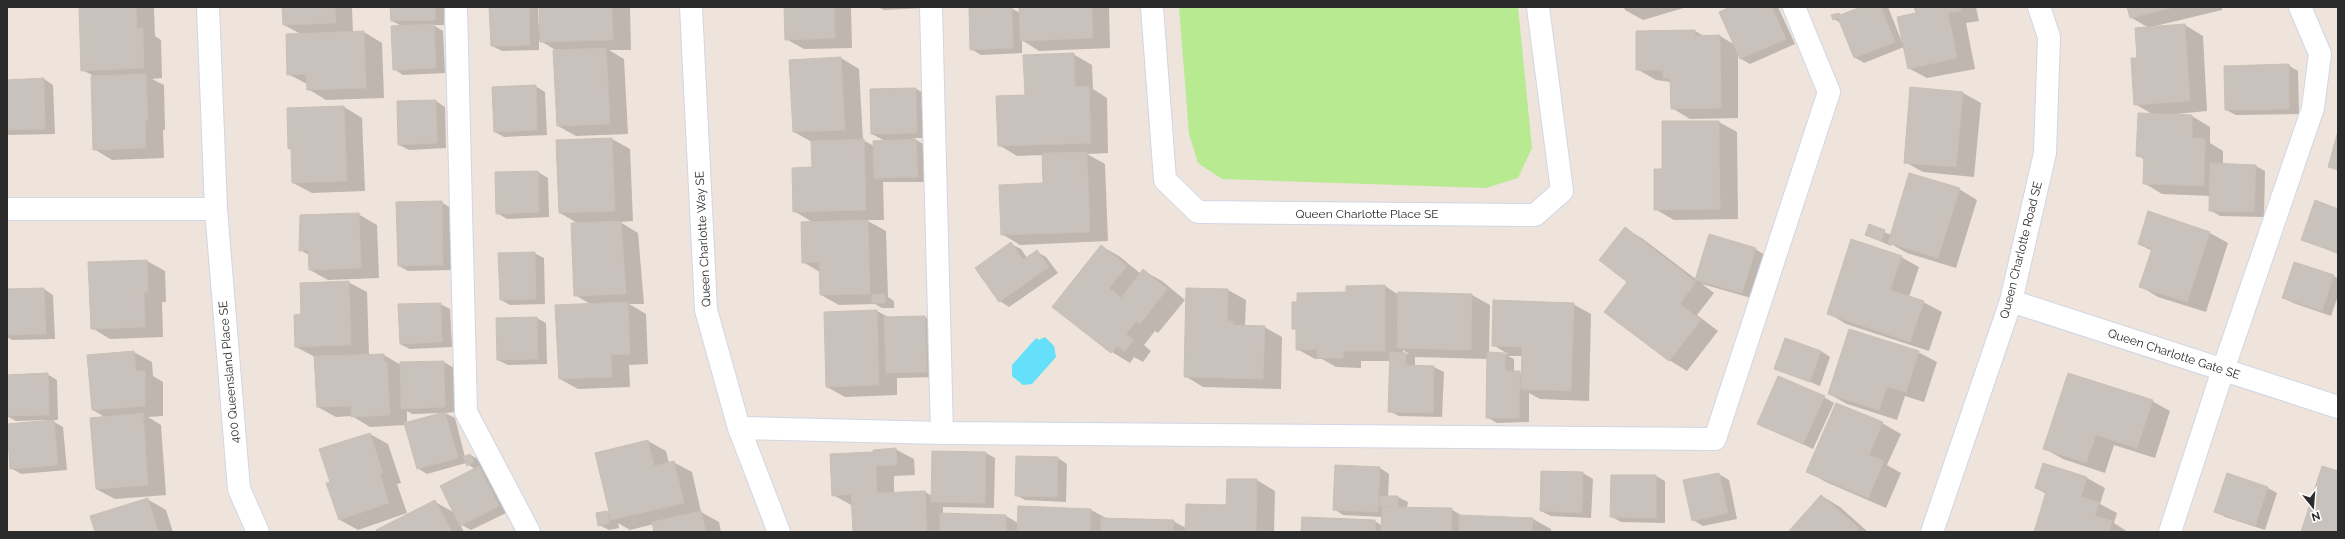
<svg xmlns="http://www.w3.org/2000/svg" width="2345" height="539" font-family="Raleway,sans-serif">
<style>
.green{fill:#b8ea92}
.water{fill:#64e0fa}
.shadow{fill:#0003;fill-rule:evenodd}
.building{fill:#c9c1bb;stroke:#c9c0b5}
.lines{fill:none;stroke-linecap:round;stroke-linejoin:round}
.minor-casing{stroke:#d0d6e5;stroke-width:24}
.minor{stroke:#fff;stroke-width:22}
.labels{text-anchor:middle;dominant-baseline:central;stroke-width:4;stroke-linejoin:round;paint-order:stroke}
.street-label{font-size:12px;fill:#2b2b2b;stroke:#fff}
</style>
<rect width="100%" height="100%" fill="#eee4db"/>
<path class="green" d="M1179 7H1518L1532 148 1518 178 1486 188 1222 179 1198 163 1189 134Z"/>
<path class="water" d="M1045 337 1054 346 1056 357 1032 384 1023 385 1012 376V365L1036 338 1039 340Z"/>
<path class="shadow" d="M80 7 154 8 155 36 161 40 162 78 152 79 164 85 165 130H163L164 158 112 160 94 149 92 75 82 70Z
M283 7H352L353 33 364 32 382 43 384 98 326 100 308 89 307 84 288 74 301 34 284 25Z
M391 7H444V25H433L443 31 445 73 403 75 394 69 402 26 392 21Z
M490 7H538L539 32H541L540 7 630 8 631 50H609L624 59 628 134 576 136 558 126 557 51 539 40V50L502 51 492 46Z
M785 7H851L852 48 804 49 786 39Z
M878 7H924V8L884 10Z
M1020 7H1109L1110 48 1039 51 1022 40V53L981 55 971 49 1011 8 1020 13Z
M1624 7H1687L1643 20 1625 10Z
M1733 7H1778L1795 44 1750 64 1741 59 1738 52V118L1690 119 1672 108 1671 82 1656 80 1637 69 1695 31 1704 36H1720L1735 45Z
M1863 7H1888L1902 42 1917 14 1915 7H1976L1979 21 1966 23 1975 69 1927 78 1908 68 1904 47 1864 63 1854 57 1841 23 1834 19 1838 14 1842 16Z
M2128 7H2222V10L2155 26 2185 25 2203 36 2207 111 2165 115 2192 116 2210 127V143L2223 151V165L2256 166 2265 171 2264 217 2220 216 2210 210 2211 196 2162 194 2144 183 2145 160 2137 155 2154 115 2135 104 2138 59 2149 28 2130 17Z
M1073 54 1092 65 1093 89 1107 98 1108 153 1087 154 1105 164 1108 241 1020 245 1002 234 1044 184 1043 155 1017 156 999 145 1026 96Z
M841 58 859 69 863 140 874 146 885 141 872 134 871 90 916 89 926 94 927 138H913L925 145 927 182H883L884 220H866L886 231 888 297 894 301V308H882L875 304 839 305 821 295 820 272 803 262 814 223 794 211 813 168 812 142 794 132Z
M2288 65 2298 71 2299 114 2236 115 2226 110Z
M44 79 53 85 55 134 7 135V81Z
M535 86 545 92 547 135 504 137 495 132Z
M1911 88 1963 93 1981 103 1974 177 1923 172 1905 162Z
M436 101 445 107 446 148 409 150 399 145Z
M344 107 362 118 365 191 312 193 293 183 292 150 289 148Z
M1719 122 1737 132 1738 219 1674 220 1655 209 1663 170Z
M612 139 630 149 633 221 620 222 638 233 644 304H629L646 314 648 364 629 365 630 387 578 389 560 379 592 305 575 295 579 224 560 213Z
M538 172 548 178 549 217 507 219 497 213 496 173Z
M1959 189 1977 200 1956 268 1907 253 1891 244V246L1866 235 1870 226 1891 235Z
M441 202 451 208 452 270 408 271 399 266Z
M2338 210V254L2302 239Z
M358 214 377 225 379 278 328 280 310 270 309 255 300 250Z
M1625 228 1643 239 1697 280 1755 249 1765 255 1751 298 1702 284 1714 293 1697 315 1718 331 1687 371 1669 360 1629 282Z
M2210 233 2228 243 2206 312 2158 297 2140 286 2152 251 2139 244Z
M1011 244 1021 249 1027 258 1037 252 1046 257 1058 273 1009 307 1000 301Z
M1101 246 1119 256 1141 274 1144 271 1162 281 1185 300 1158 333 1155 331 1144 345 1151 351 1143 362 1134 357 1130 363 1112 352 1053 307Z
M534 253 544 258 545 304 510 305 501 300Z
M1901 257 1919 267 1909 297 1923 302 1942 312 1929 351 1846 324 1828 313Z
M147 261 165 271 166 302H162L163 337 110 339 92 328Z
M2333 276 2338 278V296L2331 316 2293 303 2283 297Z
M348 282 367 292 369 355H384L401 365 444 362 454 368V412L445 413 455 418 465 457 470 455 480 460 483 468H481L489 473 508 512 471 530 460 524 464 532H378L435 502 455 513 475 469 466 463 427 474 417 468 406 425 370 427 352 416 336 417 318 407 315 357 296 347 302 315ZM407 411 412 414 442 413 407 423Z
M1385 286 1399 295H1472L1490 305 1489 353 1508 354 1493 345 1573 304 1591 314 1589 401 1540 399 1529 393V422L1497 423 1487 417 1488 359 1415 357V367H1434L1444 372 1442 417 1399 416 1389 411 1391 361H1361V368L1336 367 1322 359H1315L1297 349V330L1293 328 1347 293ZM1403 350 1409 354H1403ZM1508 356H1523L1522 374 1514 372V359Z
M44 289 53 295 55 339 12 340 7 337V290Z
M1228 290 1246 300 1245 326 1264 327 1282 337 1281 389 1203 387 1185 376Z
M440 304 450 309 452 347 410 349 400 344Z
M877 311 890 318 925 317 934 323 936 377 897 378V395L845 397 827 387 825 312Z
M537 318 546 323 547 364 508 365 498 360Z
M1821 351 1830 357 1820 386 1775 368Z
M134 352 152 362 153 376 163 382V416L148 417 161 425 166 495 115 499 96 489 106 418 93 410Z
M1918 352 1937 362 1924 402 1905 396 1897 420 1847 404 1829 394Z
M47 374 57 380 58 420H51L63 427 67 470 21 474 11 468 47 420 16 421 7 416V376Z
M1824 397 1834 403 1813 449 1758 423Z
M2152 401 2170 411 2155 458 2114 445 2105 473 2063 459 2045 449Z
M1837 404 1882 423 1901 434 1887 465 1901 473 1886 508 1826 482 1808 472Z
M370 434 388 444 401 483 397 484 407 513 358 530 340 520 331 482Z
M648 441 666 451 669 463 673 462 692 472 701 512 719 522 721 532H656L654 524 630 530 618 523 619 528 609 530 599 525 607 512 611 514Z
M895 449 914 459 915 475 894 476V493L925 492 932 496 986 453 995 458 994 508 943 507V514L1006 516 1018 523 1091 510 1108 519 1173 521 1186 528 1227 506 1257 480 1275 491 1274 532H854L853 506 833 495 874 453Z
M1058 458 1067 464 1066 502 1025 500 1016 495Z
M1380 468 1389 474 1388 497H1398L1408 502 1407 508 1451 509 1464 517 1533 519 1551 529V532H1302L1375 521 1382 526V517L1343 515 1334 509Z
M1542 472 1583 473 1593 479 1591 518 1551 516 1541 511Z
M1719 474 1729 480 1737 519 1703 526 1693 520Z
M2228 474 2268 488 2277 493 2265 530 2225 517 2215 511Z
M1656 476 1665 481V523L1621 522 1612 517Z
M2087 478 2105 488 2100 504 2117 513 2114 523 2128 532H2035L2046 494 2036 488Z
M1822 496 1840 507 1868 532H1789Z
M147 499 166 510 173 532H96Z"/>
<path class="building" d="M79 7H136L137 29 143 28 144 68 81 71Z
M282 7H335L336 23 283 25Z
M390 7H435V20L391 21Z
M489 7H529L530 45 491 46Z
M539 7H612L613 40 540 42Z
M784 7H834L835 38 785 40Z
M1012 7 1013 48 970 50 969 8Z
M1019 7H1092L1093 38 1020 41Z
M1730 7H1772L1786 39 1740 59 1719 12Z
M1861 7H1881L1895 42 1854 58 1838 18 1833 20 1831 15 1839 13 1840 15Z
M1914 7H1960L1961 11 1948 13 1957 58 1908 69 1897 17 1916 13Z
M2127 7H2175L2130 18Z
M434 24 436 68 393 70 391 26Z
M2185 24 2190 101 2134 105 2131 58H2137L2135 28Z
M1695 30V36L1720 35 1721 108 1671 109 1670 78H1663V70H1636V31Z
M364 31 366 88 307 90 306 74 287 75 286 34Z
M606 48 610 124 557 126 553 50Z
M1074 53 1075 87 1089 86 1091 143 998 146 996 96 1025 95 1023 55Z
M841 57 845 130 793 132 789 60Z
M2289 64V109L2225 110 2224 66Z
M146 74 148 120H145L146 148 93 150 91 76Z
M44 78 45 129 7 130V80Z
M536 85 537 130 494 132 492 87Z
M1910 87 1963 92 1956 167 1904 163Z
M916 88 917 133 871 134 870 89Z
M436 100 437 143 398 145 397 101Z
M344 106 347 181 292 183 291 148 288 149 287 108Z
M2138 113 2192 115V138L2205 139 2204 186 2143 184 2144 157 2136 156Z
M1662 121H1719L1720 209 1654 210V169H1662Z
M2338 131V170L2328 167Z
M612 138 615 211 559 213 556 140Z
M864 139 866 210 793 212 792 168 812 167 811 141Z
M916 139 918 177 874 178 873 141Z
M1087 152 1090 232 1001 235 999 185 1043 183 1042 153Z
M2210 163 2256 165 2254 212 2209 211Z
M538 171 539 212 496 214 495 172Z
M1909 173 1960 188 1938 258 1888 243Z
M2315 200 2338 209V253L2301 240Z
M442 201 443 265 398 266 396 202Z
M2148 211 2210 232 2187 302 2139 287 2152 249 2138 244Z
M359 213 361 268 309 270 308 250 299 251 300 215Z
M868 220 870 294 820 295 819 262 802 263 801 222Z
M621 221 626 294 574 296 571 223Z
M1869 224 1885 230 1881 241 1865 235Z
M1625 227 1696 282 1680 304 1701 320 1669 361 1604 312 1627 282 1599 260Z
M1709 234 1756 248 1742 293 1695 280Z
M1851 239 1902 256 1890 290 1924 301 1910 342 1827 314Z
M1011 242 1023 260 1037 250 1049 267 999 302 975 268Z
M1101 245 1127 266 1109 288 1121 298 1143 269 1167 289 1140 324 1136 321 1126 334 1134 340 1124 352 1117 346 1111 353 1052 307Z
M535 252 536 299 500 300 498 253Z
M147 260 148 292H144L145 327 91 329 88 262Z
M2294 262 2334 275 2322 311 2282 298Z
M349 281 351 345 295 347 294 315 301 314 300 283Z
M1385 285V351H1343V358H1317V349L1296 350V329H1292V302H1297V293L1346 292V286Z
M44 288 46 334 7 335V289Z
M1186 288 1228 289 1227 321H1233V325L1265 326 1263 379 1184 377Z
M1398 292 1472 294 1471 350 1397 348Z
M885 294V303H872V295Z
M1493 300 1574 303 1571 391 1521 389 1522 347 1492 346Z
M628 302 630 354 611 355 612 377 559 379 555 305Z
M441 303 442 342 400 344 398 304Z
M877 310 879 385 826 387 824 312Z
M925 316 927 372 886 373 884 317Z
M537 317 538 359 497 360 496 318Z
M1849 329 1919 351 1906 392 1887 387 1879 410 1828 394Z
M1785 338 1821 351 1810 382 1774 369Z
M134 351 136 371H145V406L92 410 87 355Z
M1390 352 1406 353 1405 365 1434 366 1433 413 1388 412Z
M1487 352 1505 353V371H1520L1519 418H1486Z
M384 354V361L387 362 390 415 351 417V406L317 407 314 356Z
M444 361 445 407 401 409 400 362Z
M48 373 49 415 7 416V375Z
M2068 373 2153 400 2137 448 2096 435 2086 463 2043 449Z
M1778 376 1825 396 1803 444 1757 424Z
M1836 403 1883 422 1869 455 1884 461 1868 498 1806 472Z
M445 412 458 458 417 469 404 423Z
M143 413 148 485 96 489 90 418Z
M54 420 58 465 10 469 7 424Z
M370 433 383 473 380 474 389 503 339 520 326 483 330 482 319 449Z
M648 440 654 466 674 461 684 503 611 520 595 453Z
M896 448 897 465 876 466 877 493 925 491 927 532H853L851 494 832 496 830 454 873 452V450Z
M932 451 986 452 985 503 931 502Z
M470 454 474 462 467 466 463 457Z
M1016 456 1058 457 1057 497 1015 496Z
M2043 463 2087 477 2081 497 2099 502 2095 516 2112 521 2109 532H2034L2046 492 2035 488Z
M1335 465 1380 467 1378 512 1333 510Z
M479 466 499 506 460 526 440 486Z
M2322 466 2338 471V532H2301Z
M1541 471 1583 472 1582 513 1540 511Z
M1719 473 1728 513 1692 521 1683 480Z
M2227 473 2268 487 2255 526 2214 512Z
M1611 475H1656V518L1610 517Z
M1227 479H1257L1256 532H1185L1186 504 1226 505Z
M1821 495 1859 528 1855 532H1788Z
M1380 496H1398V507L1380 506Z
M148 498 158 532H95L90 516Z
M435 500 452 532H377L376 530Z
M1018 506 1091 509 1090 532H1017Z
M1382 507 1452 508 1451 532H1381Z
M607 511 610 523 598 526 596 513Z
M701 511 706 532H654L652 522Z
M940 513 1006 515V532H940Z
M1459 515 1533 518 1532 532H1459Z
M1302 517 1375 520V532H1301Z
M1101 518 1174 520 1173 532H1101Z"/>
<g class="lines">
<g class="minor-casing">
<path id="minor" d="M208 7 216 209 239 489 258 532
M456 7 466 412 529 532
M691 7 706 310 739 428 779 532
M931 7 942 433
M1152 7 1165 180 1198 212 1535 215 1562 191 1538 7
M7 209H216
M2011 301 2338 407
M739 428 942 433 1715 439 1829 92 1794 7
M1932 532 2011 301 2045 153 2049 37 2039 7
M2170 532 2223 370 2313 108 2320 54 2300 7"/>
</g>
<use href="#minor" class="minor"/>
</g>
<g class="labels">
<g class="street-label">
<text x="1367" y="214">Queen Charlotte Place SE</text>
<text transform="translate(703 239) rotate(-93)">Queen Charlotte Way SE</text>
<text transform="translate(2021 250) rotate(-76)">Queen Charlotte Road SE</text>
<text transform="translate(2174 354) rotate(18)">Queen Charlotte Gate SE</text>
<text transform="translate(229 372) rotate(-95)">400 Queensland Place SE</text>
</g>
</g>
<rect width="2345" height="539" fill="none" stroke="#2b2b2b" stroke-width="16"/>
<g transform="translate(2313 507) rotate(163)" stroke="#ffffff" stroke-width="3" paint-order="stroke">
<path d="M0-3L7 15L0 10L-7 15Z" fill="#2b2b2b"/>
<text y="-6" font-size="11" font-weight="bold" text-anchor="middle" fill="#2b2b2b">N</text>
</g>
</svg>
